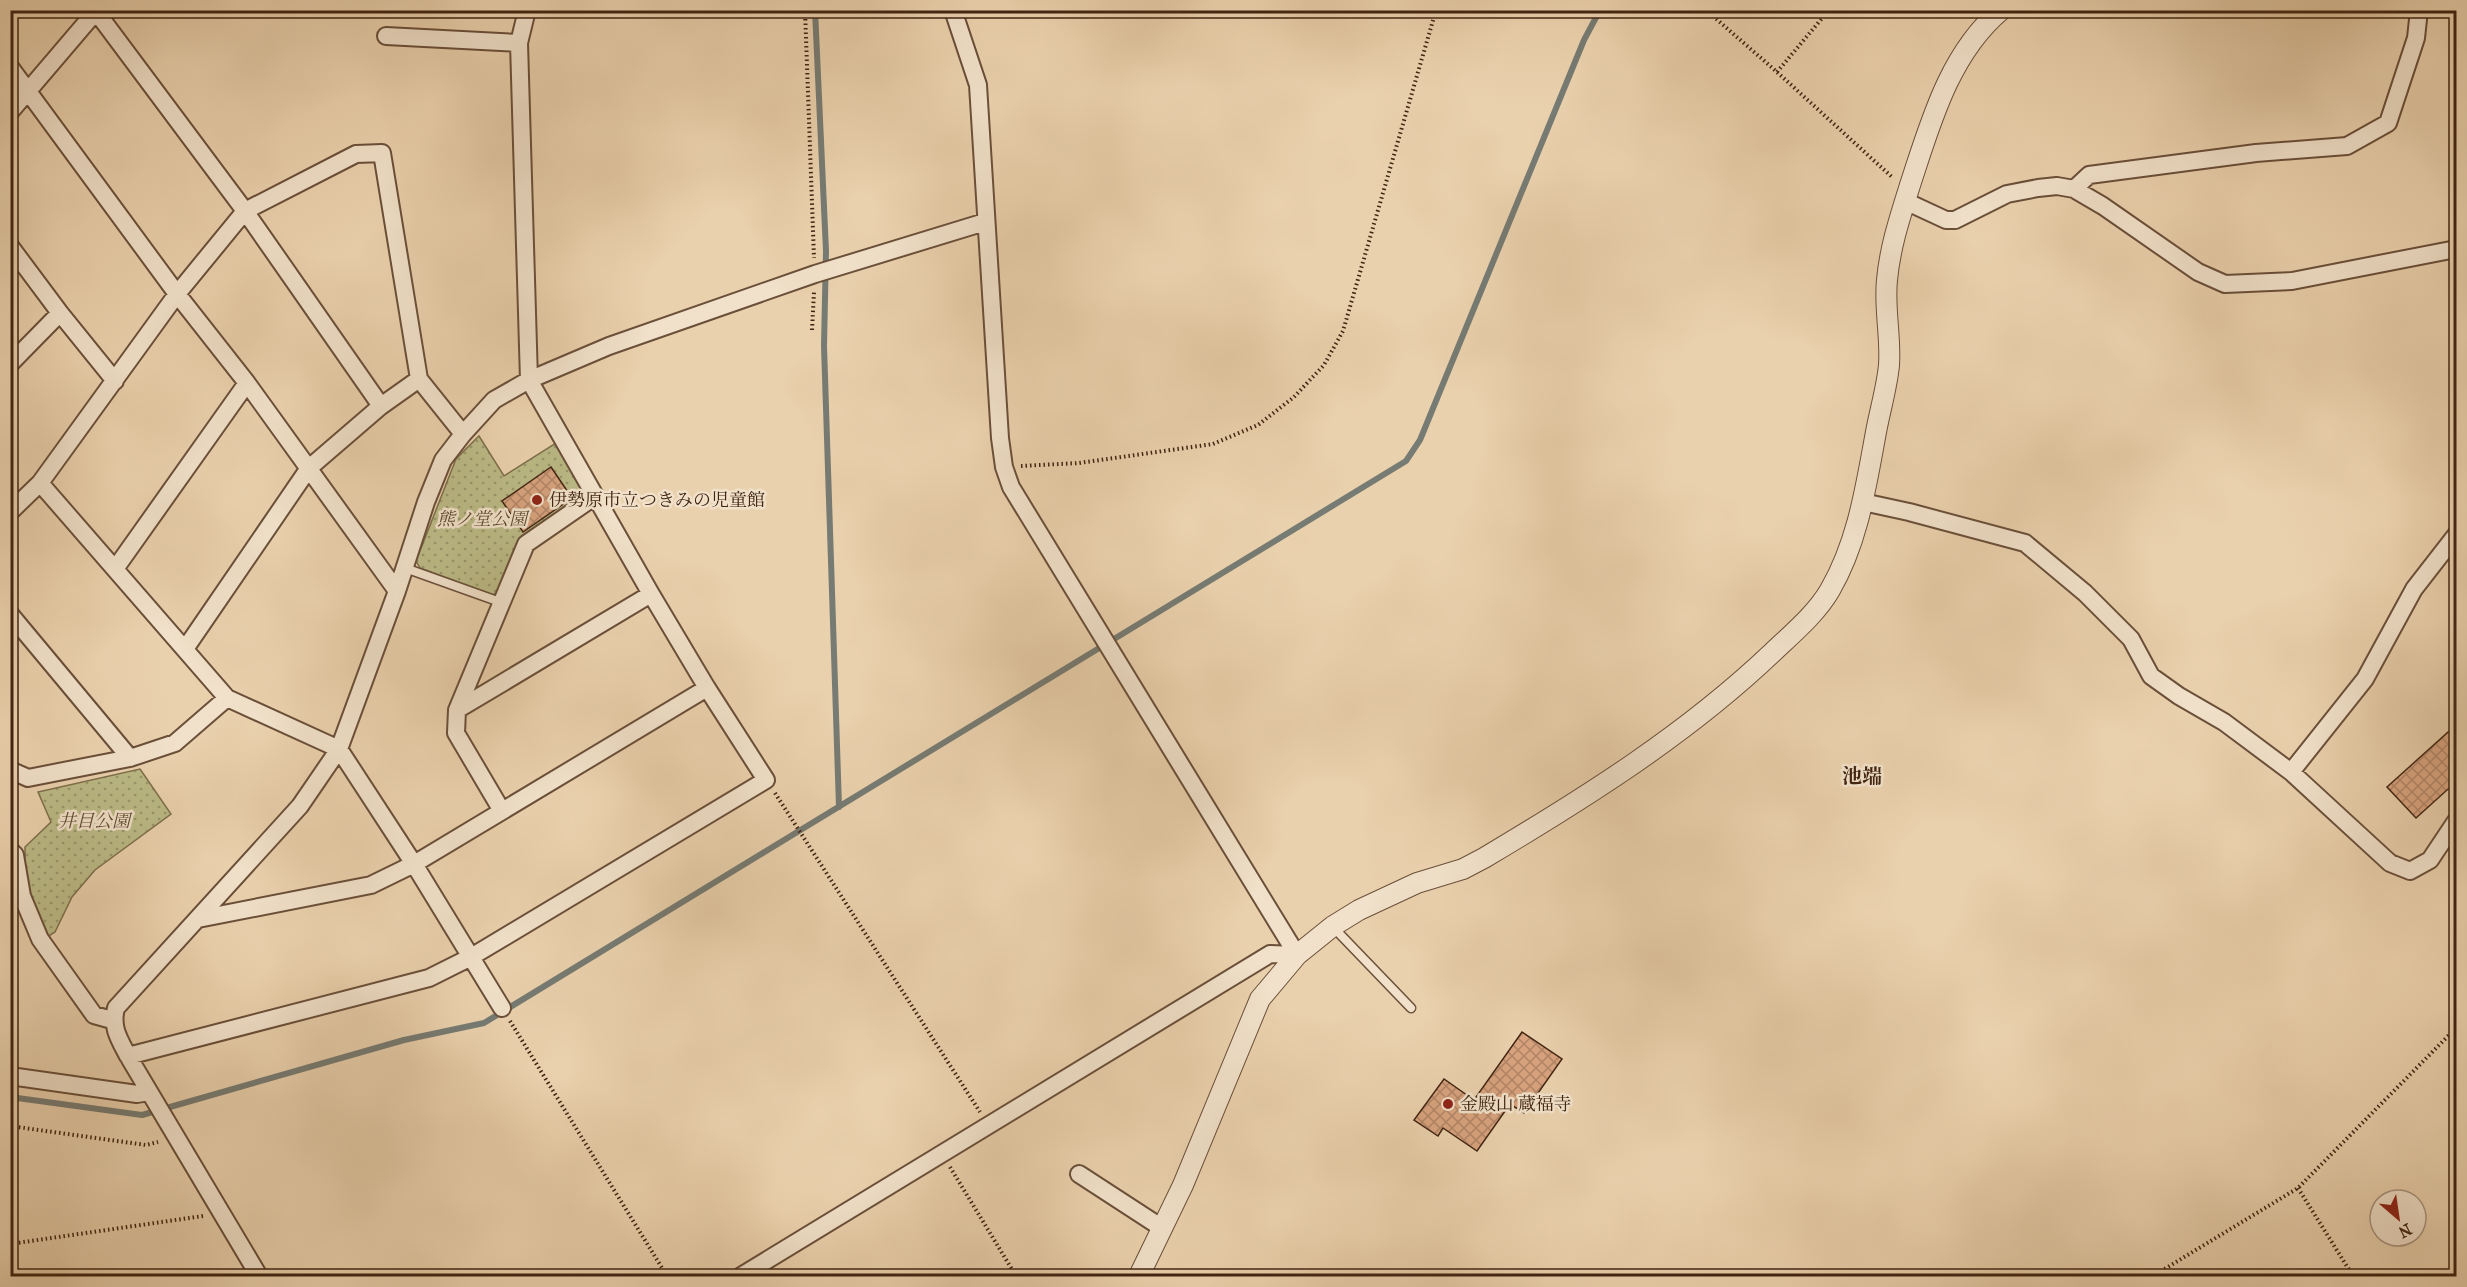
<svg xmlns="http://www.w3.org/2000/svg" width="2467" height="1287" font-family="'IM FELL French Canon','Noto Serif JP',serif">
<style>
.grass{fill:url(#grass-dots);stroke:#7e6f4c;stroke-width:1.5}
.lines{fill:none;stroke-linecap:round;stroke-linejoin:round}
.stream{stroke:#767b73;stroke-width:6}
.building{fill:url(#building-cross-hatch);stroke:#402412;stroke-width:1.5}
.service-casing{stroke:#6a4f39;stroke-width:11}
.minor-casing{stroke:#6a4f39;stroke-width:20}
.tertiary-casing{stroke:#6a4f39;stroke-width:22}
.path{stroke:#402412;stroke-width:4;stroke-dasharray:1.5 3;stroke-linecap:butt}
.service{stroke:#f1e1ca;stroke-width:8}
.minor{stroke:#f1e1ca;stroke-width:16}
.tertiary{stroke:#f1e1ca;stroke-width:20}
.poi-dot{fill:#8f2418;stroke:#f1e1ca;stroke-width:2}
.labels{text-anchor:middle;dominant-baseline:central;stroke-width:5;stroke-linejoin:round;paint-order:stroke}
.poi-label{font-size:18px;fill:#402412;stroke:#f1e1ca;text-anchor:start}
.park-label{font-size:18px;font-style:italic;fill:#5f4a2f;stroke:#f1e1ca}
.neighbourhood-label{font-size:20px;font-weight:bold;fill:#402412;stroke:#f1e1ca}
</style>
<defs>
<pattern id="grass-dots" width="8" height="8" patternUnits="userSpaceOnUse" patternTransform="scale(1.5)"><rect width="8" height="8" fill="#bbba86"/><path d="M2 2h.1M6 6h.1" fill="none" stroke="#99976c" stroke-width="1.8" stroke-linecap="round"/></pattern>
<pattern id="building-cross-hatch" width="8" height="8" patternUnits="userSpaceOnUse" patternTransform="scale(1.5)"><rect width="8" height="8" fill="#d8a37e"/><path d="M0 0l8 8M0 8l8-8" fill="none" stroke="#b18566"/></pattern>
</defs>
<rect width="100%" height="100%" fill="#ead1ad"/>
<filter id="stains"><feTurbulence type="fractalNoise" baseFrequency=".00333" numOctaves="4"/><feColorMatrix values="0 0 0 0 .2 0 0 0 0 .09 0 0 0 0 .02 0 0 0 .5 -.17"/></filter>
<radialGradient id="worn" r=".72"><stop offset=".6" stop-color="#630" stop-opacity="0"/><stop offset="1" stop-color="#630" stop-opacity=".3"/></radialGradient>
<path class="grass" d="M479 436 504 476 556 443 584 491 583 497 526 537 501 590 493 595 420 568 416 561 456 459Z
M140 769 171 814 95 870 72 897 55 932 44 939 25 886V847L51 822 38 792Z"/>
<g class="lines">
<path class="stream" d="M815 10 826 251 824 346 839 807
M10 1097 142 1115 404 1040 484 1023 1406 461 1420 440 1584 40 1600 10"/>
</g>
<path class="building" d="M551 467 572 498 523 532 502 501Z
M2457 724V781L2416 818 2387 787Z
M1522 1032 1562 1059 1524 1113 1510 1104 1477 1151 1443 1128 1438 1136 1414 1120 1444 1079 1474 1100Z"/>
<g class="lines">
<g class="service-casing">
<path id="service" d="M405 568 500 602
M1333 927 1411 1008"/>
</g>
<g class="minor-casing">
<path id="minor" d="M95 10 245 211 381 406 309 468 185 649
M953 10 978 85 1000 438 1004 467 1011 487 1297 955
M386 36 519 43
M10 67 177 294 247 383 397 591
M10 112 97 10
M2074 189 2089 175 2256 153 2347 146 2388 123 2416 38 2419 10
M1905 201 1946 220H1955L2007 194 2038 188 2057 186 2074 189 2103 206 2198 272 2225 284 2292 281 2456 249
M10 246 60 313 115 381
M10 364 60 313
M419 379 463 434
M381 406 419 379 382 153 356 154 245 211 177 294 40 483 227 698 339 749 414 864 502 1008
M1863 502 1909 512 2025 543 2085 593 2131 639 2151 676 2179 696 2224 722 2291 772 2365 679 2414 589 2456 535
M10 512 40 483
M115 569 247 383
M10 614 130 758
M457 710 526 544 594 497
M10 770 28 778 130 758 175 743 227 698
M2291 772 2390 863 2410 871 2430 860 2456 821
M502 811 456 733 457 710 651 594
M10 850 15 855 22 896 40 939 94 1015 112 1020
M198 919 371 885 414 864 707 688
M128 1056 429 978 471 957 766 780 707 688 651 594 529 380 519 43 527 10
M10 1076 137 1094 149 1092
M1079 1174 1162 1228
M259 1276 128 1056C119 1039 111 1027 116 1008L300 806 339 749 397 591 426 502 443 460 463 434 494 400 529 380 609 346 815 274 985 222
M741 1276 1270 954 1297 955"/>
</g>
<g class="tertiary-casing">
<path id="tertiary" d="M1139 1276 1183 1185 1260 999 1297 955 1333 926 1359 910 1417 883 1463 869 1484 858C1585 798 1687 734 1773 652 1793 633 1816 614 1830 590 1858 542 1866 486 1876 432 1880 410 1887 387 1889 365 1891 336 1884 308 1887 280 1890 246 1901 214 1911 182 1931 121 1950 53 2001 10"/>
</g>
<path class="path" d="M805 10 814 258
M1706 10 1777 72 1893 178
M1777 72 1829 10
M812 330 814 292
M1021 466 1079 463 1213 444 1258 425 1294 397 1324 365 1343 331 1436 10
M775 793 980 1112
M510 1021 667 1276
M10 1126 146 1145 158 1142
M950 1167 1016 1276
M2298 1188 2353 1276
M10 1244 203 1216
M2153 1276 2298 1188 2456 1028"/>
<use href="#service" class="service"/>
<use href="#minor" class="minor"/>
<use href="#tertiary" class="tertiary"/>
</g>
<g class="poi-dot">
<circle cx="537" cy="500" r="6"/>
<circle cx="1448" cy="1104" r="6"/>
</g>
<g class="labels">
<g class="poi-label">
<text x="549" y="500">伊勢原市立つきみの児童館</text>
<text x="1460" y="1104">金殿山 蔵福寺</text>
</g>
<g class="park-label">
<text x="482" y="519">熊ノ堂公園</text>
<text x="94" y="821">井目公園</text>
</g>
<g class="neighbourhood-label">
<text x="1862" y="776">池端</text>
</g>
</g>
<rect width="2467" height="1287" fill="none" stroke="#ead1ad" stroke-width="36"/>
<rect x="12" y="12" width="2443" height="1263" fill="none" stroke="#402412" stroke-width="3"/>
<rect x="18" y="18" width="2431" height="1251" fill="none" stroke="#402412" stroke-width="1.5"/>
<g transform="translate(2398 1218) rotate(151)"><circle r="28" fill="#f1e1ca" stroke="#aa9580" stroke-width="1.5"/>
<path d="M0-4.5L10 22L0 15L-10 22Z" fill="#8f2418"/>
<text y="-9" font-size="16" font-weight="bold" text-anchor="middle" fill="#402412">N</text>
</g>
<rect width="100%" height="100%" filter="url(#stains)"/>
<rect width="100%" height="100%" fill="url(#worn)"/>
</svg>
